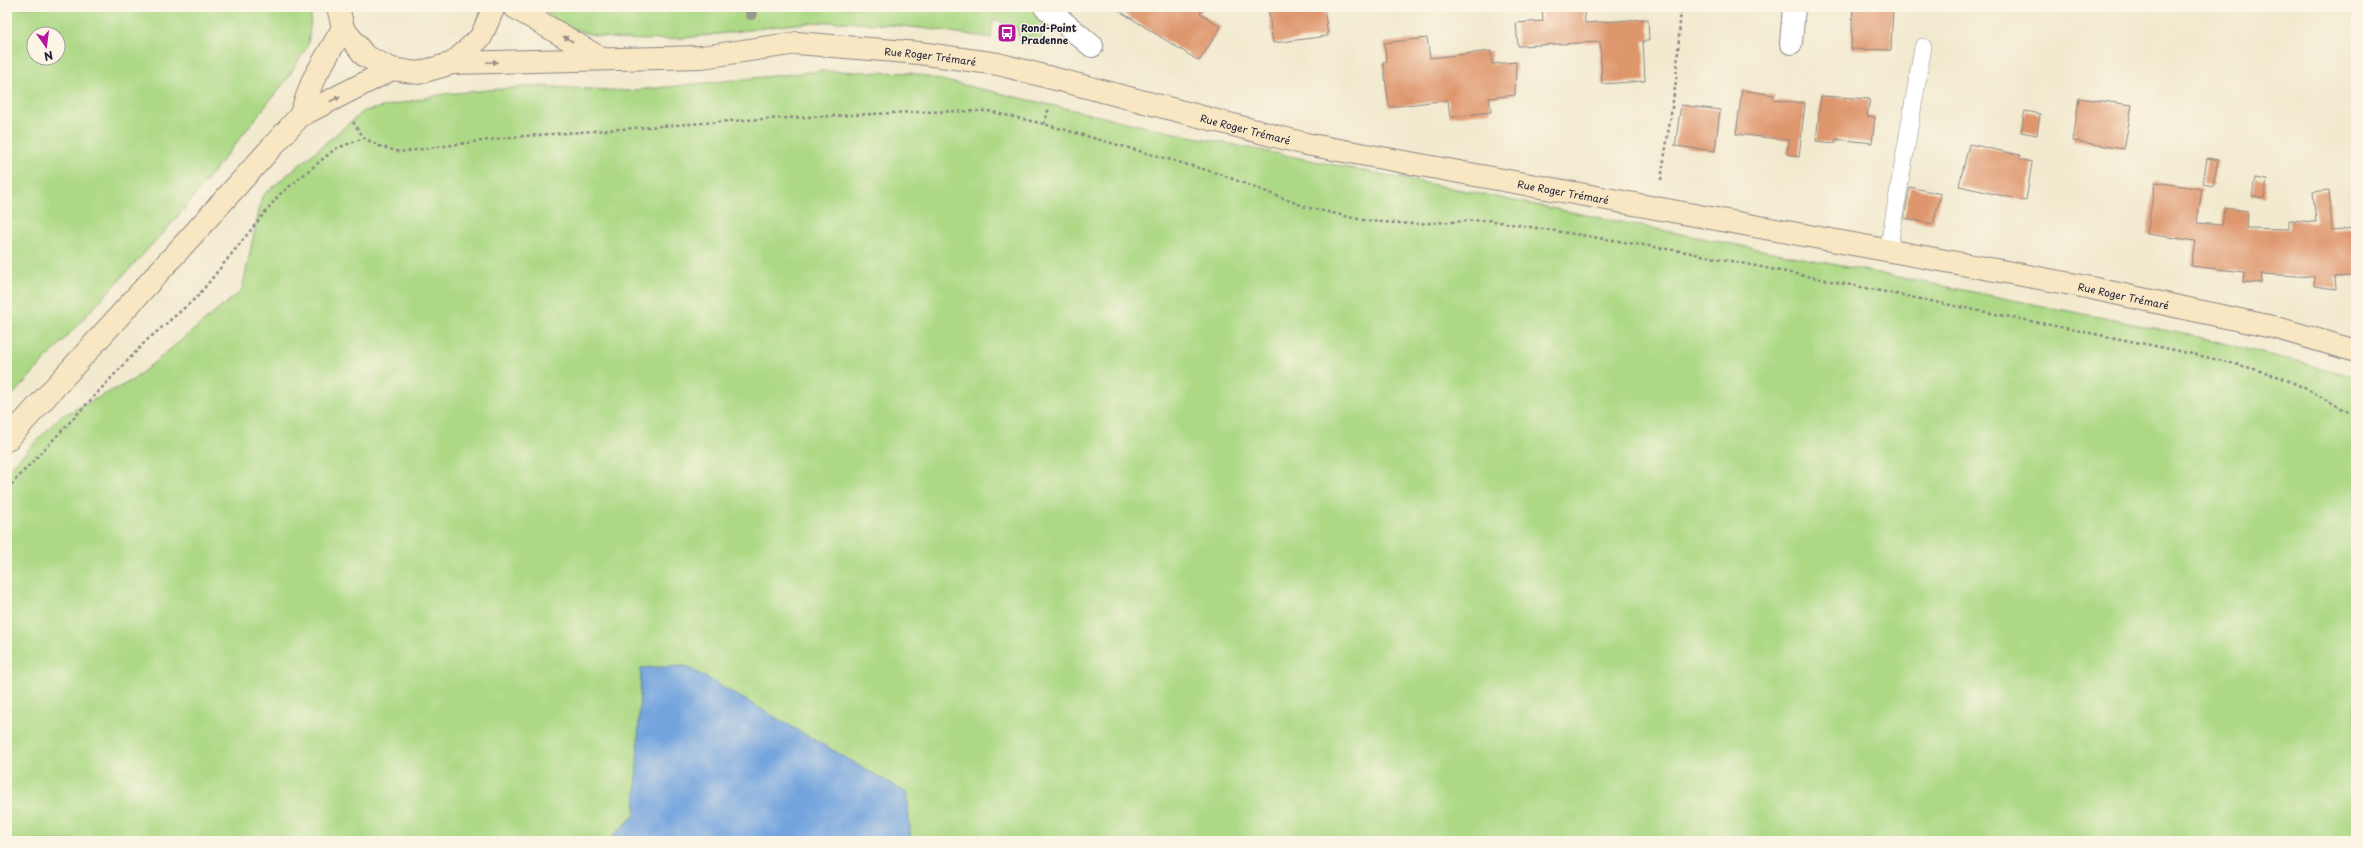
<svg xmlns="http://www.w3.org/2000/svg" width="2363" height="848" font-family="'Playpen Sans',sans-serif">
<style>
.green{fill:#add986;stroke:#687e60;fill-rule:evenodd}
.water{fill:#73a4de;stroke:#4a638c}
.building{fill:#de966d}
.lines{fill:none;stroke-linecap:round;stroke-linejoin:round}
.lane-casing{stroke:#8a8685;stroke-width:18}
.street-casing{stroke:#8a8685;stroke-width:24}
.secondary-casing{stroke:#8a8685;stroke-width:24}
.path{stroke:#8a8685;stroke-width:2.5;stroke-dasharray:3 3;stroke-linecap:butt}
.lane{stroke:#fff;stroke-width:17}
.street{stroke:#fff;stroke-width:22}
.secondary{stroke:#f9e7c3;stroke-width:22}
.tree{fill:#979a8a}
.oneway{fill:#988e86}
.labels{text-anchor:middle;dominant-baseline:central;stroke-width:3;stroke-linejoin:round;paint-order:stroke}
.poi-label{font-size:10px;font-weight:bold;fill:#22223b;stroke:#fcf5e5;text-anchor:start}
.street-label{font-size:10px;fill:#22223b;stroke:#fcf5e5}
</style>
<rect width="100%" height="100%" fill="#fcf5e5"/>
<filter id="ink" filterUnits="userSpaceOnUse"><feTurbulence type="fractalNoise" baseFrequency=".025" numOctaves="2"/><feDisplacementMap in="SourceGraphic" scale="8" xChannelSelector="R" yChannelSelector="G"/><feConvolveMatrix kernelMatrix="1 2 1 2 8 2 1 2 1" color-interpolation-filters="sRGB"/></filter>
<filter id="wash" filterUnits="userSpaceOnUse"><feTurbulence type="fractalNoise" baseFrequency=".012" numOctaves="4" result="noise"/><feDisplacementMap in="SourceGraphic" scale="16" xChannelSelector="R" yChannelSelector="G"/><feGaussianBlur stdDeviation="0.9" result="paint"/><feColorMatrix in="noise" values="0 0 0 0 0 0 0 0 0 0 0 0 0 0 0 0 0 1.4 0 .05"/><feComposite in="paint" operator="in"/></filter>
<g filter="url(#wash)">
<rect width="100%" height="100%" fill="#f2eacf"/>
<path class="green" d="M7 7H311L312 9 308 45 287 79 174 221 7 401ZM34 34H58V58H34Z
M538 7H1045L1052 13 1040 44 1021 43 1016 27 993 19 991 38C941 30 889 23 838 22 757 20 625 65 555 19 550 16 543 12 538 7Z
M821 71 911 73 1169 132 2199 337 2356 377V841H7V471L60 417 133 380 242 290 262 196 364 111 444 94 535 86 627 91Z"/>
<path class="water" d="M686 666 907 793 911 841H608L635 815 641 668Z"/>
<g id="blocks">
<path class="building" d="M1113 7H1204L1200 13 1221 27 1199 61Z
M1268 7H1324L1328 36 1273 43Z
M1542 7H1584L1585 23 1648 19 1649 41H1643L1645 81 1602 84 1600 42 1518 46 1516 23 1543 21Z
M1853 7H1893L1891 50 1851 49Z
M1427 38 1430 58 1491 51 1492 64 1516 62 1515 95 1489 98 1491 112 1450 117 1448 100 1389 107 1383 62H1387L1384 43Z
M1742 90 1774 95 1773 100 1805 103 1799 157 1787 154 1789 140 1736 134Z
M1821 96 1870 99 1867 116 1875 117 1872 143 1836 139 1835 143 1816 141Z
M2079 98 2132 105 2124 149 2073 141Z
M1681 105 1720 110 1715 151 1675 146Z
M2025 111 2040 114 2037 135 2021 132Z
M1969 144 2020 155V159L2032 162 2026 201 1959 186Z
M2207 158 2218 160 2213 186 2203 184Z
M2255 178 2267 180 2264 198 2252 196Z
M2155 182 2202 189 2197 223 2222 225 2224 208 2248 211 2247 228 2289 229V220L2316 222 2313 192 2329 190 2332 230 2356 228V276L2335 277 2336 289 2314 286 2315 277 2262 274 2261 283 2243 282 2244 272 2191 266 2195 241 2147 234Z
M1910 187 1941 194 1933 224 1904 218Z"/>
</g>
</g>
<g filter="url(#ink)">
<use href="#blocks" fill-opacity="0" stroke="#8a8685" stroke-width="1"/>
<g class="lines">
<g class="lane-casing">
<path id="lane" d="M1888 252 1923 47"/>
</g>
<g class="street-casing">
<path id="street" d="M1045 7 1092 46
M1791 43 1794 7"/>
</g>
<g class="secondary-casing">
<g id="secondary">
<path d="M338 7 343 28 365 56 392 69 418 73 453 63 481 37 494 7"/>
<path d="M514 7 602 59"/>
<path id="s1" d="M453 63 702 57 797 43 919 53 998 64 1306 144 2077 285 2277 328 2356 351"/>
<path d="M300 116 313 80 343 28"/>
<path d="M7 440 300 116 392 69"/>
</g>
</g>
<path class="path" d="M353 122 364 138 379 146 400 152 511 137 745 120 913 112 988 111 1044 124 1217 173 1306 207 1367 221 1412 224 1487 220 1686 252 2170 349C2205 357 2240 364 2274 375 2303 385 2329 402 2356 416
M1044 124 1049 108
M1661 180 1676 81 1681 7
M7 489 146 341 197 297 279 195 335 149 364 138"/>
<use href="#lane" class="lane"/>
<use href="#street" class="street"/>
<use href="#secondary" class="secondary"/>
</g>
<circle class="tree" cx="751" cy="14" r="6"/>
<defs><path id="oneway-solid" d="M-6-.8H1V-3.2L6.5 0L1 3.2V.8H-6Z"/></defs>
<g class="oneway">
<use href="#oneway-solid" transform="translate(568 39) rotate(-149)"/>
<use href="#oneway-solid" transform="translate(492 62) rotate(-2)"/>
<use href="#oneway-solid" transform="translate(335 99) rotate(-27)"/>
</g>
</g>
<defs>
<g id="bus-square" transform="scale(1)"><rect x="-9" y="-9" width="18" height="18" rx="4" fill="#b5179e" stroke="#fcf5e5"/><path d="M-5-6H5V4H4V6H2V4H-2V6H-4V4H-5ZM-3.5-4V0h7V-4ZM-3.5 1.2v1.5H-2V1.2ZM2 1.2v1.5H3.5V1.2Z" fill="#fff"/></g>
</defs>
<g fill-rule="evenodd">
<use href="#bus-square" x="1007" y="33"/>
</g>
<g class="labels">
<g class="poi-label">
<text x="1021" y="27">Rond-Point<tspan x="1021" dy="12">Pradenne</tspan></text>
</g>
<g class="street-label">
<text stroke="none"><textPath href="#s1" startOffset="479">Rue Roger Trémaré</textPath></text>
<text stroke="none"><textPath href="#s1" startOffset="803">Rue Roger Trémaré</textPath></text>
<text stroke="none"><textPath href="#s1" startOffset="1127">Rue Roger Trémaré</textPath></text>
<text stroke="none"><textPath href="#s1" startOffset="1697">Rue Roger Trémaré</textPath></text>
</g>
</g>
<rect width="2363" height="848" fill="none" stroke="#fcf5e5" stroke-width="24"/>
<g transform="translate(46 46) rotate(166)"><circle r="19" fill="#fcf5e5" stroke="#a5a1a1"/>
<path d="M0-3L7 15L0 10L-7 15Z" fill="#b5179e"/>
<text y="-6" font-size="11" font-weight="bold" text-anchor="middle" fill="#22223b">N</text>
</g>
</svg>
